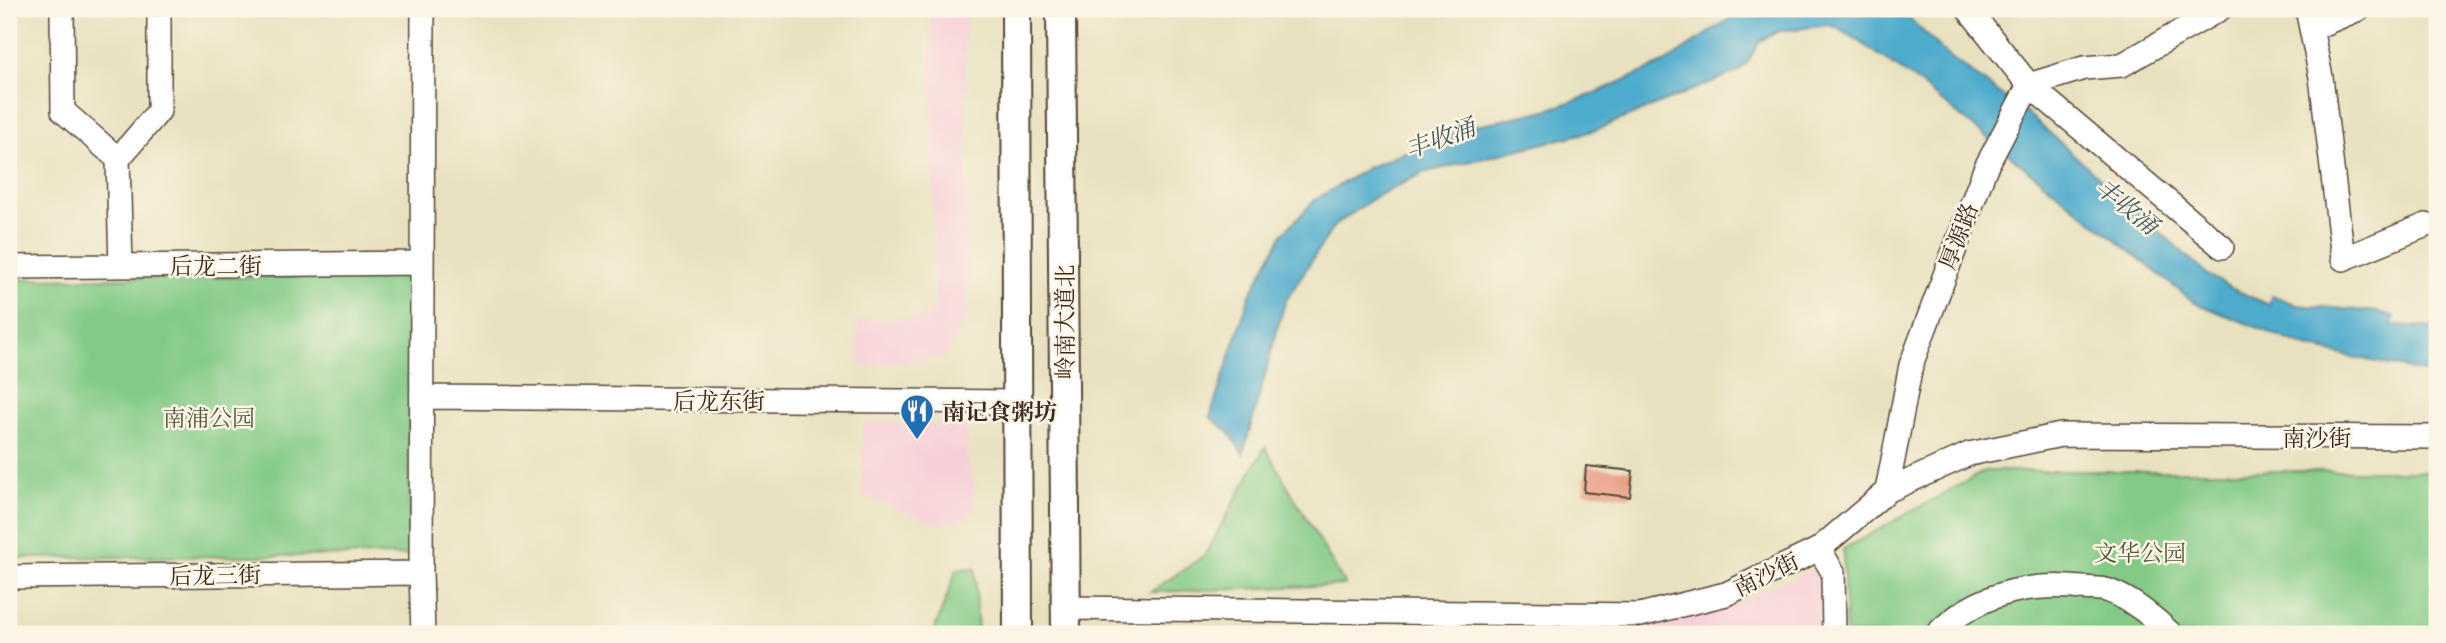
<svg xmlns="http://www.w3.org/2000/svg" width="2446" height="643" font-family="'Gentium Book Plus','Noto Serif SC',serif">
<style>
.built{fill:#f6cfd7}
.green{fill:#82ca85;stroke:#5e7a52;stroke-width:2}
.water{fill:#4dabcc;stroke:#446a75;stroke-width:2}
.building{fill:#e89e87}
.lines{fill:none;stroke-linecap:round;stroke-linejoin:round}
.minor-casing{stroke:#554536;stroke-width:26}
.major-casing{stroke:#554536;stroke-width:32}
.minor{stroke:#fff;stroke-width:23}
.major{stroke:#fff;stroke-width:28}
.labels{text-anchor:middle;dominant-baseline:central;stroke-width:5;stroke-linejoin:round;paint-order:stroke}
.street-label{font-size:23px;fill:#3b2a1e;stroke:#fcf5e5}
.poi-label{font-size:23px;font-weight:bold;fill:#3b2a1e;stroke:#fcf5e5;text-anchor:start}
.park-label{font-size:23px;fill:#505a3d;stroke:#fcf5e5}
.water-label{font-size:24px;font-style:italic;fill:#41575b;stroke:#fcf5e5}
</style>
<rect width="100%" height="100%" fill="#fcf5e5"/>
<filter id="ink" filterUnits="userSpaceOnUse"><feTurbulence type="fractalNoise" baseFrequency=".0143" numOctaves="2"/><feDisplacementMap in="SourceGraphic" scale="14" xChannelSelector="R" yChannelSelector="G"/><feConvolveMatrix kernelMatrix="1 2 1 2 8 2 1 2 1" color-interpolation-filters="sRGB"/></filter>
<filter id="wash" filterUnits="userSpaceOnUse"><feTurbulence type="fractalNoise" baseFrequency=".00686" numOctaves="4" result="noise"/><feDisplacementMap in="SourceGraphic" scale="28" xChannelSelector="R" yChannelSelector="G"/><feGaussianBlur stdDeviation="1.57" result="paint"/><feColorMatrix in="noise" values="0 0 0 0 0 0 0 0 0 0 0 0 0 0 0 0 0 1.4 0 .05"/><feComposite in="paint" operator="in"/></filter>
<g filter="url(#wash)">
<rect width="100%" height="100%" fill="#e8e1bf"/>
<path class="built" d="M930 9H965L968 314 945 358 859 367 857 319 915 318 935 309Z
M863 423 967 424V457L976 486 972 511 962 520 940 525 862 495Z
M1816 568 1823 581 1824 634H1630V630L1718 610Z
M1250 628 1361 629V634H1097V632Z"/>
<path class="green" d="M408 276 410 555 9 558V279Z
M1265 447 1345 585 1150 592 1204 556Z
M1985 471H2437V634H1846L1843 549Z
M975 568 978 634H933L957 569Z"/>
<path class="water" d="M1751 9H1900L1946 54 2033 118 2207 274 2233 289 2269 305 2272 295 2297 305 2380 312 2394 317 2392 325 2437 328V375L2307 347 2195 303 1915 80 1856 39 1831 25 1779 31 1760 41 1747 63 1739 71 1593 131 1423 173 1377 196 1334 226 1285 302 1243 454 1229 432 1210 417 1250 295 1283 233 1315 200 1367 168 1408 151 1477 125 1543 111 1591 95 1664 63 1740 12Z"/>
<g id="blocks">
<path class="building" d="M1586 466 1633 471 1630 497 1584 492Z"/>
</g>
</g>
<g filter="url(#ink)">
<use href="#blocks" fill-opacity="0" stroke="#554536" stroke-width="2"/>
<g class="lines">
<g class="minor-casing">
<path id="minor" d="M62 9 63 111 118 159
M1968 9 2029 85 2222 247
M2307 9 2321 77 2343 259 2426 225
M2311 29 2359 9
M2029 85 2084 68 2122 65 2220 9
M121 266 118 159 159 111V9
M9 267 422 263
M422 397 1017 402
M1887 491 1911 365 1985 169 2029 85
M1819 549 1833 572 1834 634
M9 577 421 573
M1066 608 1640 615 1726 594 1819 549 1887 491 1969 454 2061 435 2437 437
M423 634 421 573 423 9
M1937 634C1976 594 2028 582 2082 588 2090 589 2101 588 2109 591 2131 599 2155 618 2171 634"/>
</g>
<g class="major-casing">
<path id="major" d="M1016 9 1018 634
M1061 9 1066 634"/>
</g>
<use href="#minor" class="minor"/>
<use href="#major" class="major"/>
</g>
</g>
<defs>
<g id="restaurant-pin" transform="scale(1.75)"><path d="M0 17L-7.5 6A9.5 9.5 0 1 1 7.5 6Z" fill="#1f6fb2" stroke="#fcf5e5"/><path d="M-5-6h1v4h1v-4h1v4h1v-4h1v5L-1.5 .5V6h-2V.5L-5-1ZM5-6V6H3V1.5H1.5Q1.5-4 5-6Z" fill="#fff"/></g>
</defs>
<g fill-rule="evenodd">
<use href="#restaurant-pin" x="917" y="411"/>
</g>
<g class="labels">
<g class="street-label">
<text transform="translate(1958 236) rotate(-69)">厚源路</text>
<text x="216" y="265">后龙二街</text>
<text transform="translate(1064 322) rotate(-90)">岭南大道北</text>
<text x="719" y="400">后龙东街</text>
<text x="2317" y="437">南沙街</text>
<text transform="translate(1766 574) rotate(-26)">南沙街</text>
<text transform="translate(215 575) rotate(-1)">后龙三街</text>
</g>
<g class="poi-label">
<text x="942" y="411">南记食粥坊</text>
</g>
<g class="park-label">
<text x="209" y="417">南浦公园</text>
<text x="2140" y="552">文华公园</text>
</g>
<g class="water-label">
<text transform="translate(1440 138) rotate(-20)">丰收涌</text>
<text transform="translate(2127 206) rotate(39)">丰收涌</text>
</g>
</g>
<rect width="2446" height="643" fill="none" stroke="#fcf5e5" stroke-width="35"/>
</svg>
